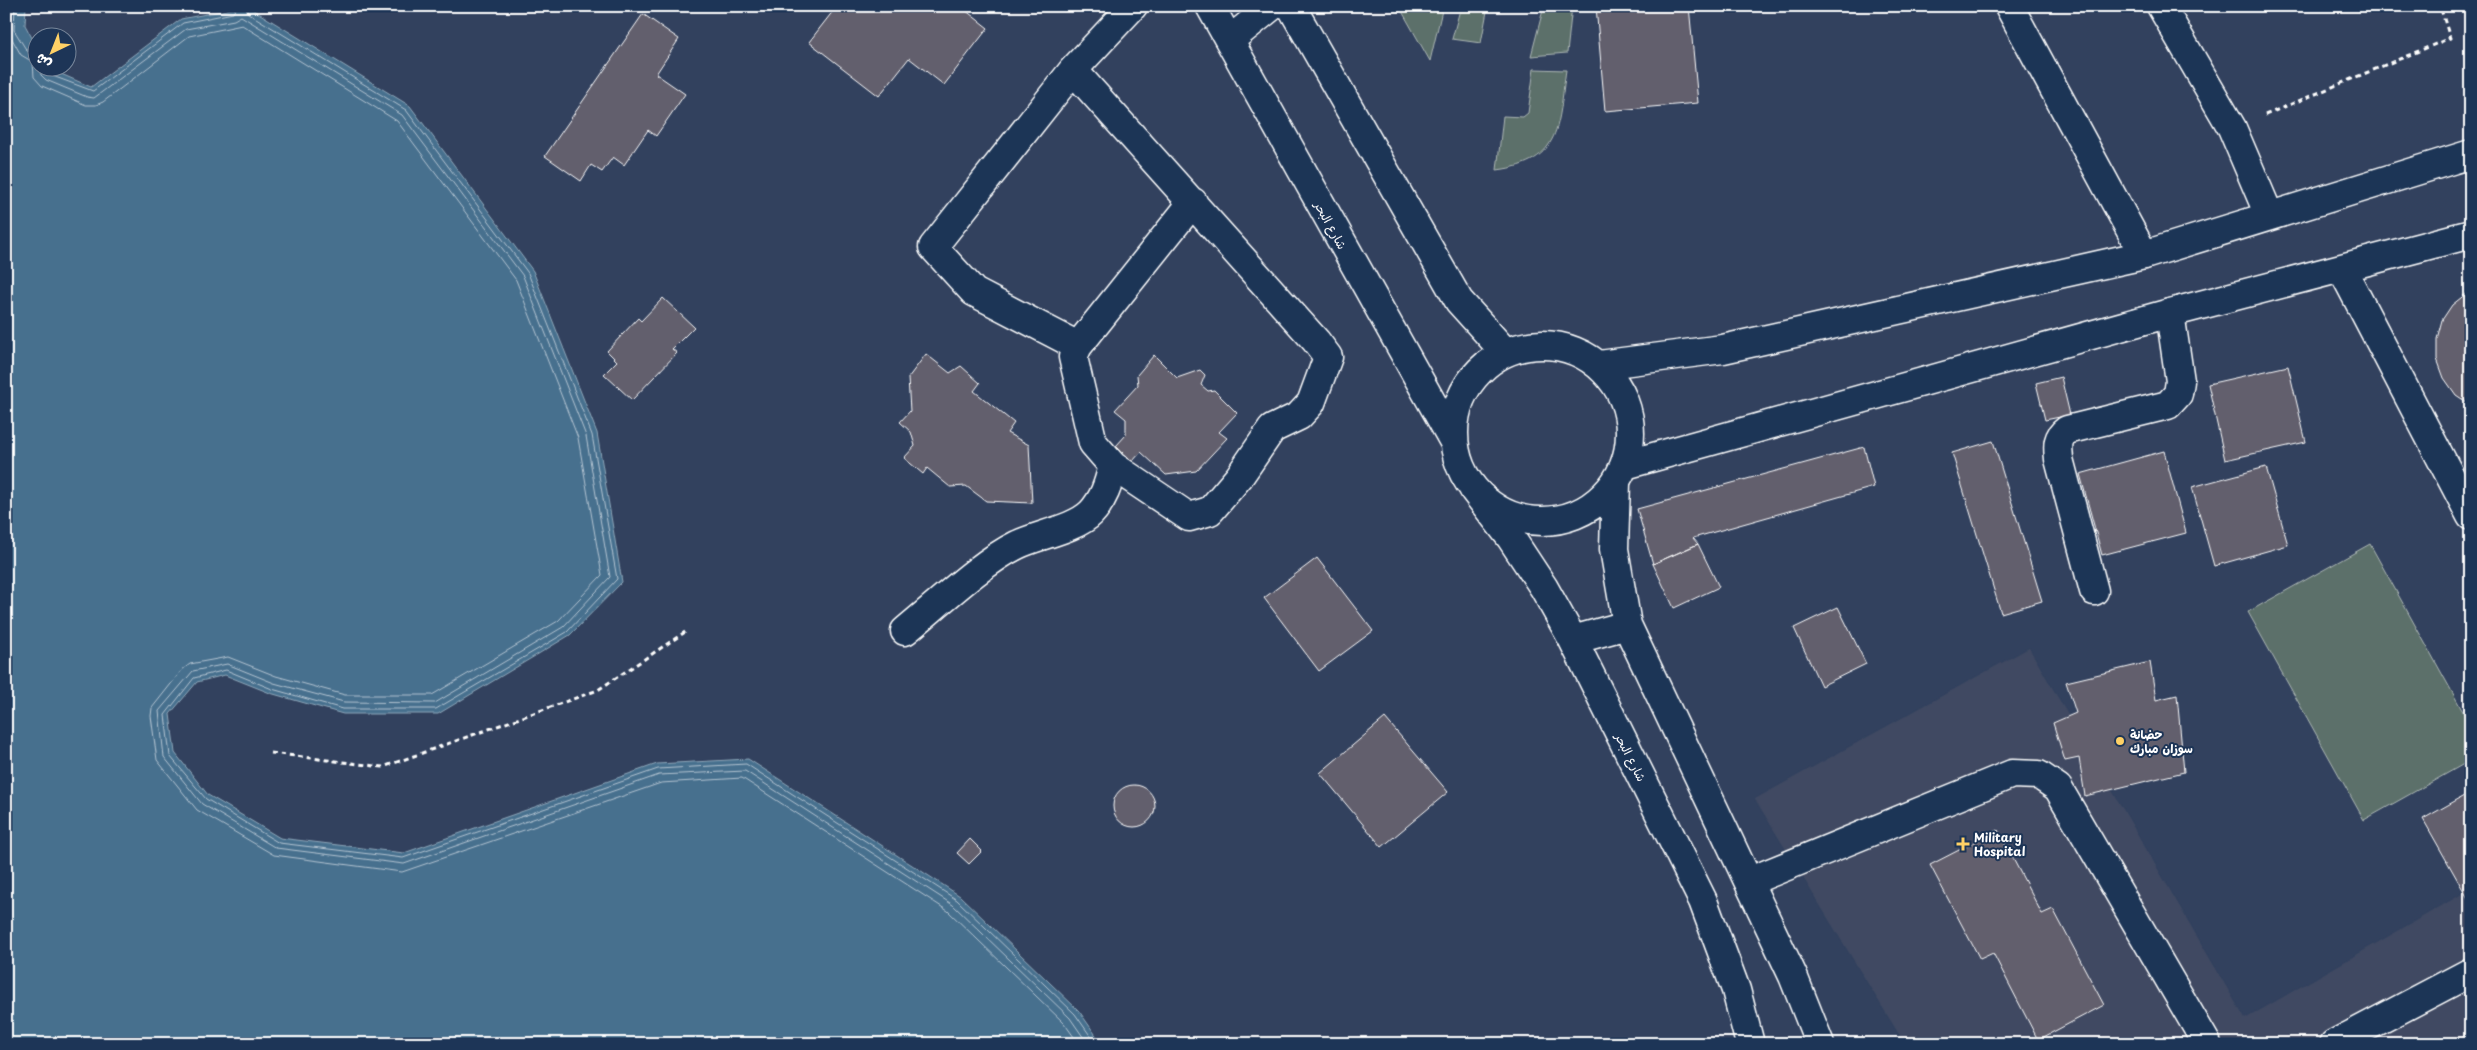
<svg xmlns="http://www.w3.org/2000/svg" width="2477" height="1050" font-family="'Playpen Sans','Playpen Sans Arabic',sans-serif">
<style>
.built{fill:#404a62}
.green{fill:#5c706b;stroke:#aeb8b5}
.water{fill:#466f8e;stroke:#90a9bb}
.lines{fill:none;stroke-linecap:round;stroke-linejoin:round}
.shore{stroke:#b5c5d2;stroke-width:1}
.building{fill:#625e6d;stroke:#fff}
.minor-casing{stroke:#fff;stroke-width:31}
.major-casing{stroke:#fff;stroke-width:31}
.path{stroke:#fff;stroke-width:3;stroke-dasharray:5 4;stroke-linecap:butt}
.minor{stroke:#1d3557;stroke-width:28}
.major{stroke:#1d3557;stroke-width:28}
.poi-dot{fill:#ffd166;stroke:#1d3557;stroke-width:2}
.labels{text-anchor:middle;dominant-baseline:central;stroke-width:4;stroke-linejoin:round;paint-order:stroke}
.street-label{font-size:12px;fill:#fff;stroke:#1d3557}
.poi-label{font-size:12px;font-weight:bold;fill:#fff;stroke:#1d3557;text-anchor:start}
</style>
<rect width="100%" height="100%" fill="#32415e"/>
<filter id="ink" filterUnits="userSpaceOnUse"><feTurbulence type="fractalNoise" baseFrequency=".02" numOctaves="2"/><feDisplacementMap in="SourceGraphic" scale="10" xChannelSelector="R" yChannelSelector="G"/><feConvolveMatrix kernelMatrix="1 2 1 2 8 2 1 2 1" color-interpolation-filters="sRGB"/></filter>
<g filter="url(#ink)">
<path class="built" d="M2029 648 2245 1019 2471 889V1044H1905L1755 799Z"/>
<path class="green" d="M1399 6H1443L1430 61Z
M1461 6H1488L1481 43 1452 39Z
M1544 6H1572L1567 53 1531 56Z
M1534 69 1566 70C1558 123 1563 162 1497 170L1503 116 1523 117 1528 113Z
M2370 544 2471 726V760L2364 820 2248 612Z"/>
<path class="water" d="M6 6H26L25 25 37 47 38 68H50L52 70 91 87 181 19 247 6 410 106 533 271 597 433 622 582 570 635 438 714H343L270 693 225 675 197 682 170 714 175 753 208 795 280 838 404 853 657 764 748 759 960 896 1079 1011 1102 1044H6Z"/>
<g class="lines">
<path class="shore" d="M15 6 14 30 27 51 38 54
M245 6 248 13 406 110 528 273 592 435 617 579 567 632 436 709H343L272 689 226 670 194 678 165 715 170 756 206 799 279 843 403 858 658 769 746 764 957 900 1075 1014 1096 1044
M6 28 21 55 33 62 34 77 42 86 86 105H96L103 102 189 36 242 25 397 121 516 280 578 438 602 575 558 621 432 695H345L276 676 228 657 190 664 182 670 152 708 151 716 157 760 197 810 274 855 402 872 661 783 742 778 948 911 1064 1023 1079 1044
M40 68 41 75 46 80 87 97 94 98 186 29 234 20 241 16 402 115 523 276 586 436 610 577 563 627 435 703 344 702 274 683 227 664 193 671 159 711 164 757 202 804 276 848 404 864 659 775 745 771 953 905 1070 1018 1088 1044
M46 68 50 75 93 91 183 23 233 13 237 6"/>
</g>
<path class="building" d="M837 6H960L988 28 944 85 909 58 879 96 809 42Z
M1596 6H1689L1698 103 1605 111Z
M643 14 679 39 656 74 685 94 656 136 648 130 624 165 613 157 602 172 591 165 581 181 545 156Z
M2471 290V405L2456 395 2444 378 2437 359V339L2442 320 2452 305Z
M663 298 694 327 672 349 677 353 632 400 604 374 617 361 607 351 638 318 641 321Z
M926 354 950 373 961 366 980 383 974 391 1014 423 1007 433 1029 445 1032 503 986 501 966 486 950 487 927 468 923 474 904 458 915 446 911 432 900 422 910 411 908 378Z
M1154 355 1177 378 1200 370 1205 375 1201 385 1208 391 1214 390 1237 413 1219 432 1227 438 1196 471 1166 475 1141 452 1132 462 1116 446 1126 435V419L1115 410 1138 385 1137 375Z
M2288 366 2306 442 2225 460 2208 384Z
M2061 377 2070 415 2045 420 2036 383Z
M1993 441 2042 601 2001 613 1952 453Z
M1864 447 1874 487 1693 538 1698 544 1653 564 1637 509Z
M2164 451 2186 533 2102 555 2080 474Z
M2266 467 2288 545 2214 566 2192 487Z
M1698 544 1719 587 1674 608 1653 564Z
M1317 558 1373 631 1319 671 1264 598Z
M1838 607 1866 664 1821 686 1794 628Z
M2150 662 2156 700 2177 695 2184 772 2085 796 2079 758 2065 761 2053 723 2076 713 2066 682Z
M1385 718 1448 792 1382 847 1320 773Z
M1113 806a21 21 0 1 1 42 0a21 21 0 1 1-42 0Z
M2471 792V902H2470L2423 819Z
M1998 830 2042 914 2053 909 2104 1005 2038 1040 1993 953 1980 959 1930 865Z
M970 839 982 851 969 864 957 853Z"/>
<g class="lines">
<g class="minor-casing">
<path id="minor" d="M2009 6 2144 255
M2161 6 2232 128 2269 215
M1073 70 1316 341 1328 357 1311 403 1299 416 1272 429 1239 477 1210 511 1189 517 1113 466
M2342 269 2471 516
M1078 346 1193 202
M1616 482 1614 549 1627 625 1793 976 1820 1044
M1474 490 1511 538 1544 588 1573 640 1703 901 1736 990 1750 1044
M2094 591 2059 459C2058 447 2056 438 2067 430L2168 405 2178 394 2180 381 2170 313
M905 631C937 605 982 562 1017 545 1037 535 1075 529 1091 513 1104 499 1108 485 1113 466L1093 443 1073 357 1078 346 974 292 933 247 1073 70 1133 6
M1573 640 1627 625
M1750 881 2012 774 2039 775 2058 788 2207 1044
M2334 1044 2471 972"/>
</g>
<g class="major-casing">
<path id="major" d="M1210 6 1454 442
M1291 6 1459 301 1505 352
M1230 40 1272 6
M1454 433a88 88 0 1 1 176 0a88 88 0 1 1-176 0Z
M1599 365 1723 349 2144 255 2471 154
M1625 465 2170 313 2471 234"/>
</g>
<path class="path" d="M2265 115 2450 38 2440 6
M271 753 383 767 598 690 688 630"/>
<use href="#minor" class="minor"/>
<use href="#major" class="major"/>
</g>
</g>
<g class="poi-dot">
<circle cx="2120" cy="741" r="5"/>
<path d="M1960.5 836.5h5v5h5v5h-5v5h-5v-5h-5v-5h5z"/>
</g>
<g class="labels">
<g class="street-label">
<text transform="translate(1331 225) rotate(61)">شارع البحر</text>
<text transform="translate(1631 757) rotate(63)">شارع البحر</text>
</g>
<g class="poi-label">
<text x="2130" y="734">حضانة<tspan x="2130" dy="14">سوزان مبارك</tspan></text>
<text x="1974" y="837">Military<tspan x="1974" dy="14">Hospital</tspan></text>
</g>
</g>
<rect width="2477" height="1050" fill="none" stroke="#1d3557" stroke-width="25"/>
<rect x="12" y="12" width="2452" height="1025" fill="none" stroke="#fff" stroke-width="2" filter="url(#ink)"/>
<g transform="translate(52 52) rotate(223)"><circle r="24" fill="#1d3557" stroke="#77869a"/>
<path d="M0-4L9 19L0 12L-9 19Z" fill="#ffd166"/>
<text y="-8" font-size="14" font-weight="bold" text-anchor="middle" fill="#ffffff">ش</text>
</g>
</svg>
